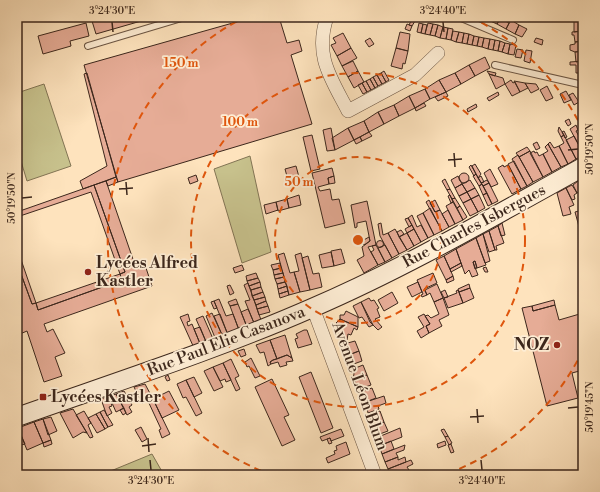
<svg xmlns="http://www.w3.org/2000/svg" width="600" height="492" font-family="'Libre Bodoni',serif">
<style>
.green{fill:#c7c18c;stroke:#827454}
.building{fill:#e6ac96;stroke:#3c271c}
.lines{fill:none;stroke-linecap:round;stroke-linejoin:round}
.service-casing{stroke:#6c5644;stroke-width:8}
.minor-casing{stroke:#6c5644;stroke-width:14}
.secondary-casing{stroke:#3c271c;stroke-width:20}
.service{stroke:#feedd4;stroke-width:6}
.minor{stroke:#feedd4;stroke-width:13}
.secondary{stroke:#feedd4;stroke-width:18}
.ticks{fill:none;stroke:#3c271c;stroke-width:1.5}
.ring{fill:none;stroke:#df560d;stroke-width:2;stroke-dasharray:7 5}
.poi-dot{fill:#8f2418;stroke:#feedd4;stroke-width:1.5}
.labels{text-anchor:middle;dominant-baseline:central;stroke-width:3.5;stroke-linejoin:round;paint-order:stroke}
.street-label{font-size:16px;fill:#3c271c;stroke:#feedd4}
.poi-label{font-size:16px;font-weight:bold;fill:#3c271c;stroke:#feedd4;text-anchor:start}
.centre{fill:#df560d;stroke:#feedd4;stroke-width:2}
.ring-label{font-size:12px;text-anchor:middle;font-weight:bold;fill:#df560d;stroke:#feedd4;stroke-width:3.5;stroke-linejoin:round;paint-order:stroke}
.neatline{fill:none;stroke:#3c271c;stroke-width:1.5}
.ticks-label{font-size:10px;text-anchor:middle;fill:#3c271c}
</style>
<rect width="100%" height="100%" fill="#fee3bd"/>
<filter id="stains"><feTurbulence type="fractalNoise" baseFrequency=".005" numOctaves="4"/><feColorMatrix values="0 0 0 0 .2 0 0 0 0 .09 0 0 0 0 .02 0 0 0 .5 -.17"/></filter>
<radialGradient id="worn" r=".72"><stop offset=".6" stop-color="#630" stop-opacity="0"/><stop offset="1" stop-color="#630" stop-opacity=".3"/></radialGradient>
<path class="green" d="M44 84 71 166 27 181 17 148V93Z
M250 156 271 252 242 263 214 169Z
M152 454 164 475H101Z"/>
<path class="building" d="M107 17H155L96 34 92 21Z
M254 17H279L287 43 299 40 302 51 291 55 312 124 118 182 84 65Z
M489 17H494L499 21 497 24 488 20Z
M574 17H583V21H574Z
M500 18 509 23 506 29 497 24Z
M412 19 415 21 412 26 409 25Z
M511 20 519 25 515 34 506 29Z
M574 21H583V31L574 32Z
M86 23 89 36 70 41 71 46 43 54 38 36Z
M419 23 423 24 421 33 417 32Z
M428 23 433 24 430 35 425 34Z
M407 24 412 26 410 31 405 29Z
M423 24 427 25 425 34 421 33Z
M433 24 438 25 435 36 430 35Z
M438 25 443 27 440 38 435 36Z
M519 25 527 29 522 37 515 34Z
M443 27 448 28 446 39 440 38Z
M448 28 453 29 451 40 446 39Z
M453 31 459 32 456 42 451 40Z
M583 31V41L575 42 574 35H572V32Z
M400 32 410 34 408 51 396 48Z
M459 32 464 33 462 43 456 42Z
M343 33 351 48 337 56 331 45 336 43 333 38Z
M464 33 469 34 467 44 462 43Z
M469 34 474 36 472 45 467 44Z
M474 36 479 37 477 46 472 45Z
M479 37 484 38 482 47 477 46Z
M370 38 374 44 369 47 365 41Z
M484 38 490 39 488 49 482 47Z
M536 38 543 40 542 45 534 42Z
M490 39 495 40 493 50 488 49Z
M495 40 500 41 498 51 493 50Z
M500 41 505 43 502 52 498 51Z
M583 41V51L575 52 570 50V45L575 44V42Z
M505 43 510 44 508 54 502 52Z
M510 44 516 45 514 55 508 54Z
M351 48 357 58 342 66 337 56Z
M396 48 408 51 405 64 403 63 402 69 391 66Z
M517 49 523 50 521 58 515 57Z
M526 50 532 51 530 63 524 61Z
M583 51V61L576 62 575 52Z
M485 57 490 68 475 76 469 65Z
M353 61 358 71 348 77 342 66Z
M583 61V73H576V65H570V62Z
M469 65 475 76 461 84 455 73Z
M358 71 364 82 354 88 348 77Z
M384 71 389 80 386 82 381 73Z
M487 71 496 73 495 76 489 74Z
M87 73 116 177 83 189 80 181 107 166 84 74Z
M381 73 386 82 382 84 377 75Z
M455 73 461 84 446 92 439 80Z
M489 74 503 78 505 84 496 89Z
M377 75 382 84 378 86 373 77Z
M373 77 378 86 375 88 370 79Z
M370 79 375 88 371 90 366 81Z
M439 80 446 92 430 99 425 89Z
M511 80 513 83 515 82 520 92 512 96 505 84Z
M366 81 371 90 367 92 362 83Z
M514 81 525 83 528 88 520 92Z
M362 83 367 92 363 94 358 85Z
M525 83 536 84 539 89 531 93Z
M547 86 553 98 546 101 540 90Z
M425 89 430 99 415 108 409 96Z
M566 91 571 100 564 103 560 94Z
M446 92 448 96 438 101 435 97Z
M498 92 499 95 489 101 487 98Z
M573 93 579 102 574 105 569 95Z
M409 96 415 108 399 116 394 105Z
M424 103 426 106 416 111 415 108Z
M476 104 477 107 468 112 467 109Z
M394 105 399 116 384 124 378 112Z
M378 112 384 124 369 132 364 121Z
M569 119 571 124 568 126 565 121Z
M364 121 369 132 354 140 348 128Z
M576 125 578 130 576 131 581 140H583V153L570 129Z
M583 125V138L578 128Z
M559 127 564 135 561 137 558 131Z
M331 128 335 150 327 151 323 130Z
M348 128 354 140 335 150 332 138Z
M564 131 567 137 565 138 562 132Z
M369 132 372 136 362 141 360 137Z
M312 135 320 169 311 171 303 137Z
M564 135 576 159 568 164 559 146 564 143 561 137Z
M574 136 583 153V155L576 159 566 140Z
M360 137 362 141 356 144 354 140Z
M537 142 540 148 536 150 533 144Z
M550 142 554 148 559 146 568 164 561 167 548 144Z
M548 144 561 167 552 172 543 154 548 151 545 147Z
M527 147 530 151 519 157 516 153Z
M530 151 543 177 533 182 519 157Z
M534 151 535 153 537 152 539 156 543 154 552 172 543 177 530 153Z
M518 155 533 182 527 186 512 159Z
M514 161 527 186 521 189 508 164Z
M475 164 481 174 478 178 472 166Z
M471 165 476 174 474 176 469 167Z
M503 165 504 167 508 165 521 189 512 194 498 168Z
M296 166 299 177 288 180 285 169Z
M332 168 334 176 328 178 329 184 318 187 320 191 330 189 332 200 339 199 345 223 325 228 312 173Z
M490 169 498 184 491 187 484 173Z
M459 178a5 5 0 1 1 10 0a5 5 0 1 1-10 0Z
M476 174 482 184 479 186 473 176Z
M196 175 198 181 190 184 188 178Z
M334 176 335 183 329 184 328 178Z
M458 176 462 184 455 188 451 180Z
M481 176 484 182 481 183 478 178Z
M116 177 118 182 108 186 106 181Z
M445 179 450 189 447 190 442 181Z
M582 179H583L582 190 578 181Z
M470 180 475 188 467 192 462 184Z
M487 180 489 183 483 186 481 183Z
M106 181 136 268 145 265 152 286 44 324 47 332 53 329 65 353 55 357 62 376 44 382 27 331 20 334 17 324V263L32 304 36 303 38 310 122 280 120 274 125 272 94 185Z
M578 181 582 190 577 193 573 185Z
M489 183 498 201 492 204 483 186Z
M462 184 467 192 459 196 455 188Z
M482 184 487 193 483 195 479 186Z
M94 185 125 272 120 274 91 192 17 217V212Z
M572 185 577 193 574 195 575 199 572 200 566 188Z
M475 188 479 195 471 199 467 192Z
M566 188 574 205 569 207 571 214 563 216 557 193Z
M450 189 455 198 452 199 447 190Z
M467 192 471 199 463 203 459 196Z
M487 193 492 204 488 206 483 195Z
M299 195 301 205 289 208 287 199Z
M450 195 453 202 451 203 448 196Z
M479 195 485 208 478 212 471 199Z
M455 198 460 206 457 208 452 199Z
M287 199 289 208 278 211 276 202Z
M471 199 478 212 470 216 463 203Z
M429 200 435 212 440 210 449 227 442 231 426 202Z
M435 200 440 210 435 212 430 203Z
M367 201 376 245 368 247 378 265 364 273 357 260 364 256 362 247 370 241 366 221 357 223V227L355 228 351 205Z
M276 202 278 210 266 214 264 205Z
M453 202 463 220 455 224 446 206Z
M460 206 467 217 463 220 457 208Z
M430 208 442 231 434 235 423 213Z
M448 210 455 224 449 227 442 214Z
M583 210V221L581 222 579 211Z
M579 211 581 222 578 223 575 212Z
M423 213 434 235 428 238 417 216Z
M412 215 417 227 421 225 428 238 421 242 408 218Z
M408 218 412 225 409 227 405 219Z
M583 221V239H582L578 223Z
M381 223 383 235 388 233 399 254 392 258 380 236 378 224Z
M502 223 505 235 501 236 498 226Z
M412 225 414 229 407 233 405 229Z
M498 226 504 243 496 246 497 250H495L489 231Z
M395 229 407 250 399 254 388 233Z
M414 229 421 242 414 246 407 233Z
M401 230 404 234 399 237 397 232Z
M489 231 495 250 489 252 483 234Z
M407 233 414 246 407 250 399 237Z
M483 234 490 261 485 263 476 238Z
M369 237 370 241 364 245 362 241Z
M476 238 486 265 477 268 475 261 473 262 478 275 472 277 469 270 465 274 456 249Z
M376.5 244a3.5 3.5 0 1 1 7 0a3.5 3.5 0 1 1-7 0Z
M376 245 385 262 378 265 371 252 374 250 372 246Z
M385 245 392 258 385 262 378 248Z
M17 248 36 303 32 304 17 263Z
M341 249 345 263 334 266 331 251Z
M456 249 461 263 450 269 444 256Z
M331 252 334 266 322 268 319 255Z
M284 253 290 273 294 272 300 292 289 295 278 255Z
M301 253 310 290 300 292 294 272 299 271 295 255Z
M308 256 313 274 319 273 322 287 310 290 302 258Z
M444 256 453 276 446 280 436 260Z
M475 261 477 268 475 269 473 262Z
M280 263 281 268 273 270 271 265Z
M461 263 462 266 451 272 450 269Z
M242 265 244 270 235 273 233 268Z
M486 267 488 272H485L483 268Z
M281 268 283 273 274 275 273 270Z
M256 273 258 278 247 281 246 276Z
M283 273 284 277 275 279 274 275Z
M433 273 437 283 424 289 427 295 422 297 421 295 423 294 417 280Z
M120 274 122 280 38 310 36 303Z
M453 276 454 280 447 283 446 280Z
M284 277 285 282 277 284 275 279Z
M258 278 260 282 249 286 247 281Z
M260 282 261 287 251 290 249 286Z
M285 282 287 286 278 289 277 284Z
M418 282 422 292 412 297 407 287Z
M248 283 261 320 254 323 245 301 250 300 244 285Z
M437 284 443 298 434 302 430 293 427 295 425 290Z
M469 284 470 288 459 292 458 289Z
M230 285 234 293 230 295 227 286Z
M287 286 288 291 279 294 278 289Z
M261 287 263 292 252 296 251 290Z
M470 288 474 298 463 303 459 292Z
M445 290 448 297 444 298 441 292Z
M458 290 463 303 448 308 444 298 457 293 456 291Z
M288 291 289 295 280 298 279 294Z
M263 292 265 297 254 300 252 296Z
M392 292 398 303 384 311 378 300Z
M265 297 266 301 256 305 254 300Z
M369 298 371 301 374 300 379 308 377 309 380 317 375 319 382 327 378 330 370 322 361 302Z
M443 298 449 315 439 320 442 326 429 333 426 326 430 324 425 316 428 315 431 318 439 314 434 302Z
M219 299 226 316 233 314 239 330 228 335 214 301Z
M236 299 238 304 230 306 228 302Z
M554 300 555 305 533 311 532 306Z
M214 301 217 308 214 309 211 302Z
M266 301 268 306 257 309 256 305Z
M361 302 373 325 369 327 362 317 359 318 353 306Z
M238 304 247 327 239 330 230 306Z
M555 305 559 320 583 313V370L572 373 578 398 547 406 522 308 532 306 533 311Z
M268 306 270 312 259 315 257 309Z
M248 309 254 323 247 327 241 312Z
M346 311 358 317V327L340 319V315H344Z
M212 313 223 337 216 340 206 316Z
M188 314 190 321 187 322 188 326 192 324 201 346 194 348 180 317Z
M220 314 228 335 223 337 214 316Z
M424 314 430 324 426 326 429 333 421 338 417 331 424 327 418 317Z
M203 316 214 341 207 344 196 319Z
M340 319 358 327 357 330 354 328 351 335 348 334 347 340 340 337 337 330 339 326 336 323Z
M200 327 207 344 201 346 194 329Z
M304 330H307L312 344 298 348 295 339 298 338 296 334Z
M285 335 292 358 287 355 277 359 270 340Z
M270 340 277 359 273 360 270 362 271 364 268 366 264 352 260 353 256 345Z
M355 341 359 351 346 356 344 353 346 350 344 344Z
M244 349 246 355 241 357 238 351Z
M359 351 362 361 351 365 350 361 346 360V356Z
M287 355 292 358 293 361 286 362 287 365 280 367 278 362 271 364 270 362 273 360Z
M251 358 260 376 255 378 249 366 247 367 245 362Z
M231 359 239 376 235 378 240 389 236 391 223 363Z
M223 363 231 380 226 382 225 379 220 381 213 367Z
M363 365 367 375 353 378 354 374 353 369Z
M213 367 223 387 214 391 204 371Z
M311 372 333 428 321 433 299 377Z
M168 375 170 380 167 381 165 377Z
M367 375 371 385 360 389 358 385 355 384V379Z
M194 377 202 393 194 397 186 380Z
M272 379 289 415 284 417 295 440 282 446 255 387Z
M186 380 202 413 196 416 186 397 183 398 177 384Z
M145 384 153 399 142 403 134 387Z
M372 388 376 398 363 403 361 402 363 397 361 392Z
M124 391 132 405 129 407 132 412 127 415 116 394Z
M169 391 179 410 162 418 153 399Z
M116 394 124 408 116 412 109 396Z
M109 396 112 406 109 407 112 413 107 416 101 399Z
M384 396 386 403 378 406 379 409 368 413 367 408 363 407V403Z
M153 399 170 434 162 438 159 430 161 429 148 401Z
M124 408 126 413 123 415 120 410Z
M73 409 87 433 83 432 73 438 60 413Z
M104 410 113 425 108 427 100 412Z
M84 411 91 423 88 425 93 437 90 438 76 415Z
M380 411 384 422 372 426 370 425 371 420 370 415Z
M100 412 108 427 105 429 96 414Z
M96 414 105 429 97 433 88 418Z
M51 417 57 431 48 435 43 419Z
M43 419 51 440 43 443 34 422Z
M34 422 43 443 27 450 18 428Z
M384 422 388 431 377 435 375 431H371L372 426Z
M141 427 147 439 142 442 135 430Z
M17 428H18L25 444 17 446Z
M400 428 402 437 379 446 376 438Z
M341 429 344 436 331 441 330 438 322 441 320 437Z
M444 429 448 436 445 437 441 430Z
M448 436 452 443 449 445 445 437Z
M330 438 332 443 329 444 327 439Z
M51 440 52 444 44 447 43 443Z
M391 441 394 449 382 454 379 446Z
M445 441 446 445 438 448 437 444Z
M346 442 350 454 328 463 326 458 335 454 334 451 337 450 336 446Z
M451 444 454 452 451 453 448 445Z
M405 445 404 450 396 453 398 457 385 462 382 454Z
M398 457V460L405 457 406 462 388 469 385 462Z
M411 460 413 464 407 467 409 470 396 475H390L388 469Z
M408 471 409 475H396Z"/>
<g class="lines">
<g class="service-casing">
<path id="service" d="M459 17 513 40
M88 46 185 17
M495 65 583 85"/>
</g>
<g class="minor-casing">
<path id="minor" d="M327 17C314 56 331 78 348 111L415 75 438 53
M313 308 375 475"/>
</g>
<g class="secondary-casing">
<path id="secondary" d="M17 417C116 382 216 350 312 308 405 268 494 216 583 167"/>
</g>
<use href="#service" class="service"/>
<use href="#minor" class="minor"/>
<use href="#secondary" class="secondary"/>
</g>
<path class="ticks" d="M112 22 113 32M443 22 444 32M568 150 578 149M454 153 455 167M448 160 462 159M126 182 127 195M119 189 133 188M22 198 32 197M568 408 578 407M477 409 478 423M470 417 484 416M148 438 149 452M142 446 156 444M150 460 151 470M481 460 482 470"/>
<g class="ring">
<circle cx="358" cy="240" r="83"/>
<circle cx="358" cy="240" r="167"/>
<path d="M583 350A250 250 0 0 1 444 475M272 475A250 250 0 0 1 245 17M471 17A250 250 0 0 1 583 130"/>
</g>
<g class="poi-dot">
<circle cx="88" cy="272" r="4"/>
<circle cx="557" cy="345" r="4"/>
<rect x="39" y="393" width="8" height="8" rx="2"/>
</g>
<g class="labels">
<g class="street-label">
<text transform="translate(474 226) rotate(-28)">Rue Charles Isbergues</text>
<text transform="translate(226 341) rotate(-21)">Rue Paul Elie Casanova</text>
<text transform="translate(360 386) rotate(70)">Avenue Léon Blum</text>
</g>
<g class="poi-label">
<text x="96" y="263">Lycées Alfred<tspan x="96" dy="18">Kastler</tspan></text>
<text x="549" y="345" text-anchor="end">NOZ</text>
<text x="51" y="397">Lycées Kastler</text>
</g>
</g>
<circle cx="358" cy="240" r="6" class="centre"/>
<g class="ring-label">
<text x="181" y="67">150 m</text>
<text x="240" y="126">100 m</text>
<text x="299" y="186">50 m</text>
</g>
<rect width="600" height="492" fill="none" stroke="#fee3bd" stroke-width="44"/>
<rect x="22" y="22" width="556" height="448" class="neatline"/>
<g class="ticks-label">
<text x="112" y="14">3°24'30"E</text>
<text x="443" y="14">3°24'40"E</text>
<text transform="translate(589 149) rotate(-90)" y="4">50°19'50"N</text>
<text transform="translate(11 198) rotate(-90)" y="4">50°19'50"N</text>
<text transform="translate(589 407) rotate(-90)" y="4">50°19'45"N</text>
<text x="151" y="484">3°24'30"E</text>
<text x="482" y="484">3°24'40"E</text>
</g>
<rect width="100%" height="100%" filter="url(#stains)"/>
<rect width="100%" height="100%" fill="url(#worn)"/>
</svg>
